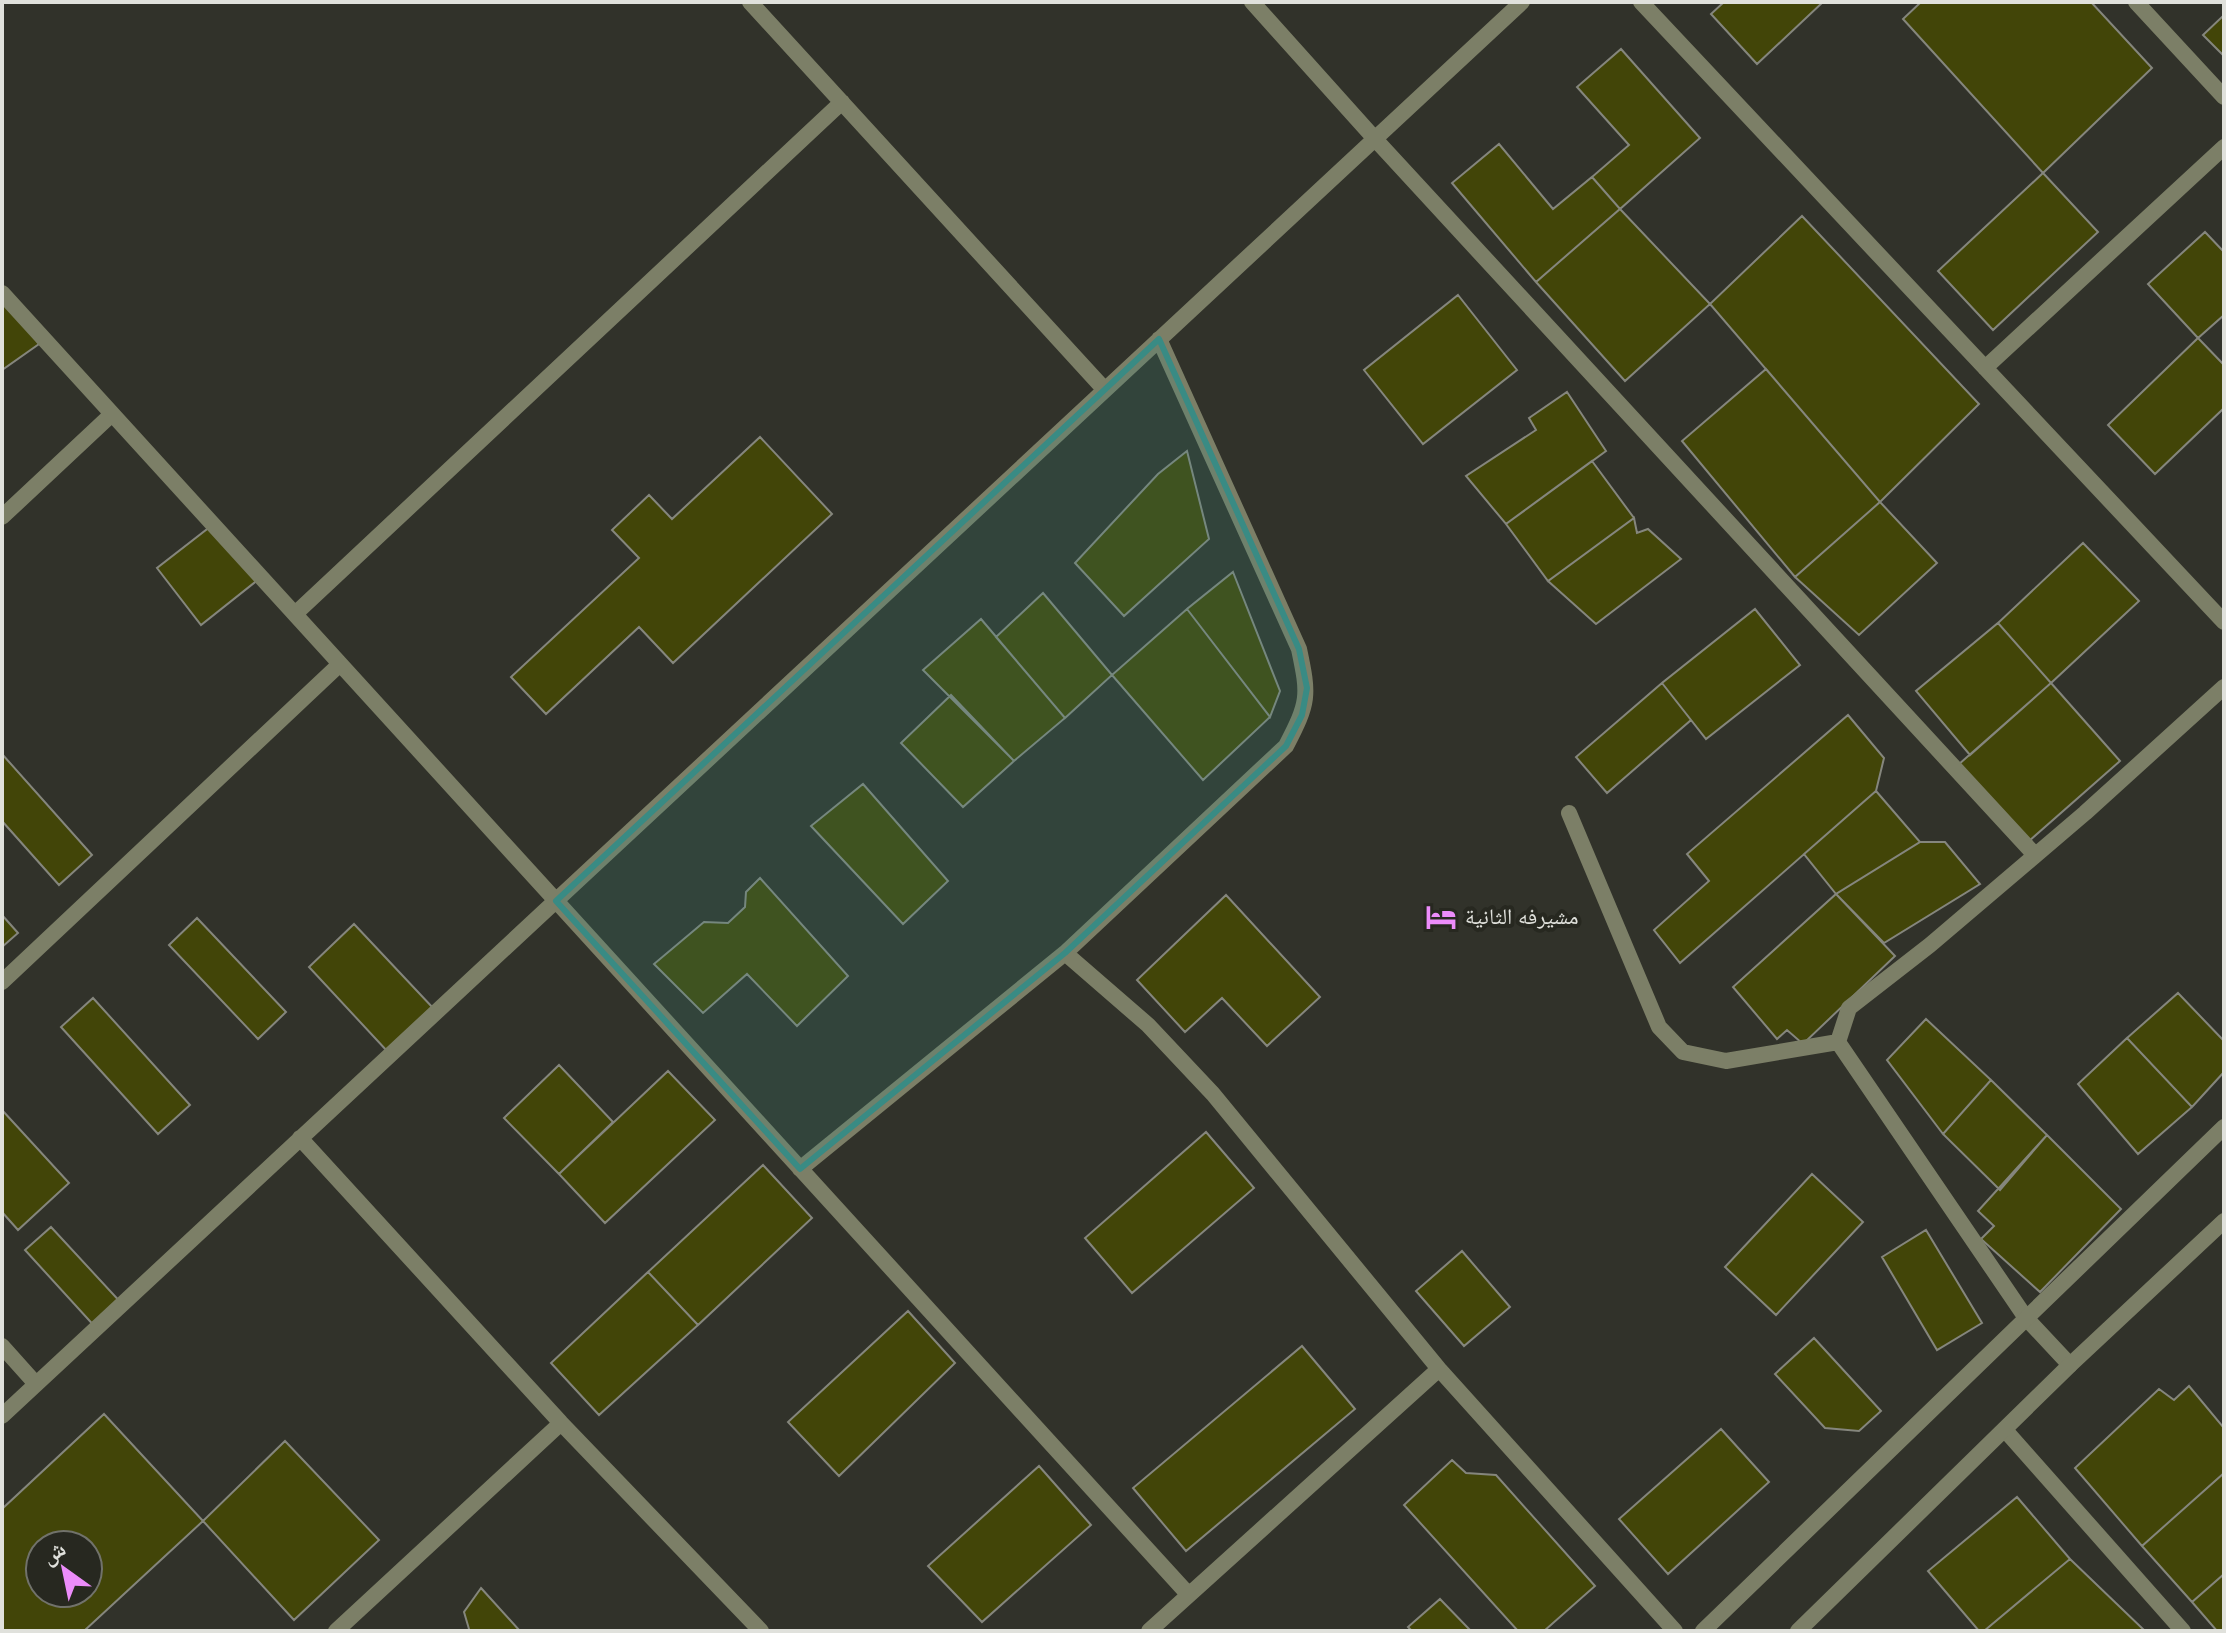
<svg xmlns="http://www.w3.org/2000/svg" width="2226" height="1633" font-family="'Nunito Sans','Noto Naskh Arabic',sans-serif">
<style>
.building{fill:#424508;stroke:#85867d;stroke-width:2;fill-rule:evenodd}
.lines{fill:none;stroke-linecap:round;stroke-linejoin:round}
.minor{stroke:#7c7f67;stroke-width:16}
.tertiary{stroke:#7c7f67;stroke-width:16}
.marked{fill:#398b84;fill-opacity:0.2;stroke:#398b84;stroke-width:6;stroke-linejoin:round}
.labels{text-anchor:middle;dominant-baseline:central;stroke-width:8;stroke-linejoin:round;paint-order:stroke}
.poi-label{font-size:22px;fill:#e0e1dc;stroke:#272820;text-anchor:start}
</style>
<rect width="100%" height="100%" fill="#31322a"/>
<path class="building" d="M1724 2H1823L1757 64 1711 14Z
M1921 2H2091L2152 68 2043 173 1903 19Z
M2224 15V56L2203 35Z
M1621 49 1700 138 1620 209 1592 177 1629 145 1577 87Z
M1499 144 1553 209 1592 177 1620 209 1536 282 1452 183Z
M2043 173 2098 232 1993 330 1938 271Z
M1620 209 1710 304 1625 381 1536 282Z
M1802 216 1979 404 1880 502 1710 304Z
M2205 232 2224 252V315L2198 338 2148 284Z
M2 293 39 344 2 370Z
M1458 295 1517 370 1423 444 1364 370Z
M2198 338 2224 365V408L2155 474 2108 425Z
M1766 369 1880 502 1795 577 1682 441Z
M1567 392 1606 451 1506 524 1466 476 1536 430 1529 418Z
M760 437 832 514 673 663 639 627 546 714 511 677 639 558 612 530 649 495 672 519Z
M1187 451 1209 539 1124 616 1075 563 1158 474Z
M1592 461 1634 518 1548 581 1506 524Z
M1880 502 1937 563 1859 635 1795 577Z
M1634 518 1637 533 1648 529 1681 559 1596 624 1548 581Z
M215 523 259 579 201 625 157 568Z
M2083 543 2139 601 2051 683 1998 623Z
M1233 572 1280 691 1270 717 1187 609Z
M1043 593 1112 675 1065 718 996 637Z
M1187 609 1270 717 1203 780 1112 675Z
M1755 609 1800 665 1706 739 1662 683Z
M981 619 1065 718 1014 761 923 670Z
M1998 623 2051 683 1970 755 1916 691Z
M1662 683 1691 720 1607 793 1576 757Z
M2051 683 2120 761 2029 841 1958 765Z
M951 695 1014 761 963 807 901 743Z
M1848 715 1884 758 1876 791 1680 963 1654 930 1709 881 1687 854Z
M2 754 92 855 59 885 2 821Z
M863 784 948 881 903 924 811 826Z
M1876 791 1920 842 1836 894 1804 854Z
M1920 842H1945L1980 884 1884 943 1836 894Z
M760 878 848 976 797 1026 747 974 703 1013 654 964 704 922 728 923 745 907 746 892Z
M1836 894 1895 956 1803 1044 1787 1030 1777 1039 1733 987Z
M1226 895 1320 997 1267 1046 1222 998 1185 1032 1137 980Z
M2 915 18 933 2 947Z
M197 918 286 1012 258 1039 169 945Z
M354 924 434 1009 388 1052 309 967Z
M2178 993 2224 1041V1072L2192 1107 2127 1038Z
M93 998 190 1105 158 1134 61 1027Z
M1926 1019 1991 1080 1943 1134 1887 1060Z
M2127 1038 2192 1107 2138 1154 2078 1084Z
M559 1065 613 1122 559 1174 504 1118Z
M668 1071 715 1120 605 1223 559 1174Z
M1991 1080 2047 1135 2000 1190 1943 1134Z
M2 1110 69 1183 18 1230 2 1212Z
M1206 1132 1254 1188 1132 1293 1085 1238Z
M2047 1135 2121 1209 2040 1292 1981 1239 1994 1226 1978 1211Z
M763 1165 812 1218 698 1325 648 1272Z
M1812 1174 1863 1222 1776 1315 1725 1267Z
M51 1227 124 1306 98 1330 25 1250Z
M1926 1230 1982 1323 1937 1350 1882 1257Z
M1462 1251 1510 1307 1464 1346 1416 1291Z
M648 1272 698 1325 599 1415 551 1363Z
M908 1311 955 1363 839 1476 788 1422Z
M1814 1338 1881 1411 1859 1431 1825 1428 1775 1374Z
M1302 1346 1355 1409 1186 1551 1133 1488Z
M2189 1386 2224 1428V1473L2142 1546 2075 1468 2159 1389 2174 1400Z
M104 1414 203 1521 84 1631H2V1509ZM40 1545H88V1593H40Z
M1721 1429 1769 1482 1668 1574 1619 1519Z
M285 1441 379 1540 294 1620 203 1521Z
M1452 1460 1466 1473 1496 1475 1595 1586 1544 1631H1518L1404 1505Z
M1039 1466 1091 1525 982 1622 928 1566Z
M2224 1473V1574L2192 1602 2142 1546Z
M2017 1497 2070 1559 1984 1631H1979L1928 1571Z
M2070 1559 2145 1631H1984Z
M2224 1574V1631H2217L2192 1602Z
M481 1588 520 1631H466L469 1629 464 1612Z
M1440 1599 1471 1631H1412L1408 1627Z"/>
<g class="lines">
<path class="minor" d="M750 2 1105 390
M1252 2 1375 139 2035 855
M1641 2 2224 622
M2136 2 2224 97
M2 293 1188 1594
M1985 368 2224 147
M2 517 112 414
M295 614 842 102
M1569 813 1659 1027 1683 1052 1726 1061 1838 1042
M1065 953 1148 1025 1213 1094 1439 1369 1675 1631
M2 982 340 664
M300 1138 561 1423 761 1631
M800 1169 1065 953 1286 746C1309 702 1309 696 1299 649L1159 339
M2 1346 36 1384
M2070 1365 2026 1318 1838 1042 1849 1008 1930 945 2085 813 2224 687
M2 1416 1522 2
M2005 1430 2183 1631
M336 1631 561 1423
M1149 1631 1439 1369"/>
<path class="tertiary" d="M1703 1631 2224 1127
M1798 1631 2070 1365 2224 1221"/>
</g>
<path class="marked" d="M1159 339 1299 649 1307 688 1302 715 1286 746 1065 953 800 1169 556 901Z"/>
<defs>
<g id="hotel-bare" transform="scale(2.4)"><path d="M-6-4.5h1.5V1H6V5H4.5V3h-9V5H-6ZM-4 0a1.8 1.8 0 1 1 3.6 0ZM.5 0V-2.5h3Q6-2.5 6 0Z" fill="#ec8cfa" stroke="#272820" stroke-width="2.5" paint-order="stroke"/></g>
</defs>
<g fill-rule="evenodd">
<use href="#hotel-bare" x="1441" y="917"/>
</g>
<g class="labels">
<g class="poi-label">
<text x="1465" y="917">مشيرفه الثانية</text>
</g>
</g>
<rect width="2226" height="1633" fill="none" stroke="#e0e1dc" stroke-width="8"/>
<g transform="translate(64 1569) rotate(327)"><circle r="38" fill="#272820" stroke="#71726b" stroke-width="2"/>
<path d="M0-6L14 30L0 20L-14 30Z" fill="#ec8cfa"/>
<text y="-12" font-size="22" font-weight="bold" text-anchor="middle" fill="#e0e1dc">ش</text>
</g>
</svg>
